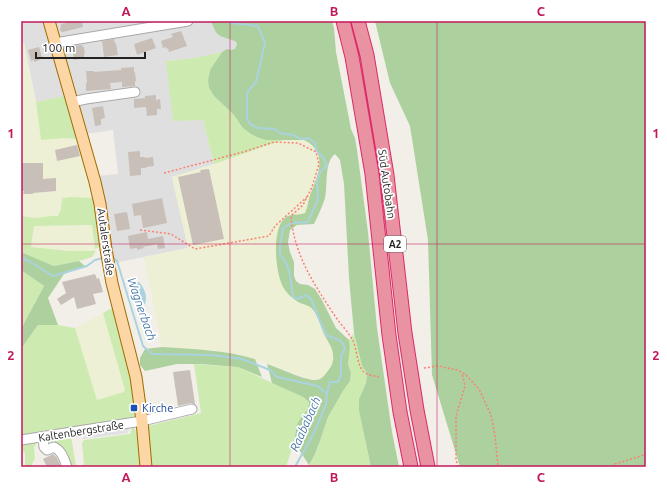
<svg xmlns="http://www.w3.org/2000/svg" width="667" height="488" font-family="Ubuntu,sans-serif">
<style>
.residential{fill:#e0dfdf}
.farmland{fill:#eef0d5}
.grass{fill:#cdebb0}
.forest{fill:#add19e}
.parking{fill:#e2e2e2}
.water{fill:#aad3df}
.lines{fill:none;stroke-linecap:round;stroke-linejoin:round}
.stream{stroke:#aad3df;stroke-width:2}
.building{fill:#c7bfb8}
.minor-casing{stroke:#a9a9a9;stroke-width:11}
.major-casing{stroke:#a06b00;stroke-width:13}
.highway-casing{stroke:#dc2a67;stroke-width:15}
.path{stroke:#fa8072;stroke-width:1.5;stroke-dasharray:2 2;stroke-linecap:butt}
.minor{stroke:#fff;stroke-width:9}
.major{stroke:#fcd6a4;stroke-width:11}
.highway{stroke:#e892a2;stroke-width:13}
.grid{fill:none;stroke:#c2185b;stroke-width:1;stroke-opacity:0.55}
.transit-dot{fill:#1a4fb4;stroke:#fff;stroke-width:1.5}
.labels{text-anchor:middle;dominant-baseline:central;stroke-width:3.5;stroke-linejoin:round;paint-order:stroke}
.shield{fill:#fff;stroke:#646464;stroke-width:1}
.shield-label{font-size:10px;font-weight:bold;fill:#222}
.street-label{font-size:11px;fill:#222;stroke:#fff}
.transit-label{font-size:11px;fill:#164399;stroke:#fff;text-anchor:start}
.water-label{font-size:12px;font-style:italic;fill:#4a7aab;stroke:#fff}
.neatline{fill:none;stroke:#c2185b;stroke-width:1.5}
.grid-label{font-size:13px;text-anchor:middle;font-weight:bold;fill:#c2185b}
</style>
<rect width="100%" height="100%" fill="#f2efe9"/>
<path class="residential" d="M21 21H211L213 29 235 41 237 44 235 49 231 50H227L222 52 196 58 166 61 203 120 214 164 172 177 188 248 114 263 98 176 118 174 113 130 85 134 77 94 36 102 24 43H21Z"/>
<path class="farmland" d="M21 43H24L36 102 41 139 64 138 75 139 79 142 89 178 92 198 72 197 62 198 61 209 58 216H52L35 218 21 216Z
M286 139 304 140 309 143 315 148 320 158V166L316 182 309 199 308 207 305 213 300 215H290L285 218 292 297 300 303 308 305 313 309 324 335 332 349 333 355V362L327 373 323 378 316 380 309 379 255 359 239 354 218 351 162 347 144 257 188 248 172 177 214 164Z
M93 225 96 251H69L31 248 34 226Z
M103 313 125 390V392L97 400 75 328Z"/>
<path class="grass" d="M222 52 210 70 208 80 209 88 214 96 234 115 242 127 259 138 266 140 286 139 214 164 203 120 173 121 166 61 195 58Z
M65 96 78 139 64 138 41 140 36 102Z
M72 197 94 198 100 247 95 249 92 225 34 226 31 247 69 251H96L92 257 79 261 54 266 21 252V216L35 218 52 216H58L61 209 62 198Z
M21 270 44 286 21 329Z
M114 307 132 383 134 417 127 420 21 436V349L38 325H58L75 328 97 400 124 392 125 390 103 313Z
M354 333 362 366 367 372 366 383 359 399V411L371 467H308L314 456 320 441 328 417 343 391 350 381 351 373 348 364 350 347 349 340Z
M194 364 238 367 303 397 309 402 308 409 302 416 297 424 294 442 286 467H151L148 426 201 413Z
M132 428H134L138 435 140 467H77L82 466 84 464 82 443 84 440 130 434Z
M71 436 76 466 75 467H70L58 444 53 446 51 445 50 441 51 439Z
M36 441V444L34 447 35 458 32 464V467H25V453L21 450V444Z"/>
<path class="forest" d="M211 21H332L334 28 336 52 351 129 355 138 357 150 368 232 377 328 392 432 399 467H371L359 411V399L366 383 367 373 362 366 354 333 349 278 344 184 340 160 335 154C324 162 328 185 325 198 322 207 318 216 314 224L297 225 290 230 288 243 290 252 294 262V276L296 281 300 284 308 285 315 289 322 300 336 328 349 340 350 347 348 364 351 373 350 381 343 391 328 417 320 441 314 456 309 465 294 442 297 424 302 416 308 409 309 402 303 397 272 383 267 364C277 367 306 381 316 380 321 380 324 376 327 372 331 367 334 362 333 355 333 348 328 342 325 336 321 328 319 319 314 311 310 305 304 305 298 302 294 299 288 295 285 290 275 277 271 229 285 218 290 213 299 216 305 213 308 207 308 201 310 195 318 175 329 152 304 140H266L259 138 251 134 242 127 234 115 214 96 209 88 208 80 210 70 222 52 227 49 231 50 235 49 237 44 235 41C220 36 216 37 211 21Z
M375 21H646V467H460L432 375 428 240 410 126 390 83Z
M21 252 54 266 79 261 85 266 64 274 48 298 58 325H38L21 349V329L44 286 21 270Z
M162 347C193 349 225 350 255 359L262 377 238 367 201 364H177L145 371 140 365V358L145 349Z"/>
<path class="parking" d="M129 427 128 433 83 439 84 434Z"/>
<path class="water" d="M133 281 139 282C144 288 148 296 145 304L139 305 133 295 131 284Z"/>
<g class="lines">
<path class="stream" d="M226 21 232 23 258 26 265 43 256 82 247 93V118L250 124 258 128 275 129C284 137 283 132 293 135 301 138 298 140 308 138L315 143 316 150 323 157 327 166 320 172 317 182 318 199 308 222 292 223 283 228 280 246V255C291 266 291 283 293 297L298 299 306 295 311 299 326 335 341 341 345 348 341 356V375L338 382H330L327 394 326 404 313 435 296 465V467
M111 256 117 261 143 346 152 354 212 355 242 359 270 370 277 377 318 386 327 394
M21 258 29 261 53 276 87 266 95 260 103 258"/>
</g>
<path class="building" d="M65 21H82L83 27 63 32 60 31 61 24 66 23Z
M181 31 187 46 169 52 168 48 166 49V47L163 48 161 41 173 37 171 34Z
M152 38 156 48 137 55 134 44Z
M114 39 115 44 116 43 118 55 104 57 102 41Z
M82 45 83 47H84L85 54H84V58L74 60 72 46Z
M39 47 42 57 39 58 40 60 34 62V60L31 61 28 50Z
M134 67V73L135 72 136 81H135V86L122 87V82L110 83 111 89 86 91V83H87L86 71H94V72L121 70V68Z
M156 95V100L160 99 161 109H157V115L147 116 146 107 134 108V99L145 98V96Z
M103 106 105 118 101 119V125L95 126 92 108Z
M77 145 80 156 57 161 55 150Z
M140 151V157H145V158L153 157 154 166 146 167V168H141V175L130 176 128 152Z
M21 163H43V179L56 178V191L33 193V194H23L24 191H21Z
M209 169 224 239 193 245 178 177 201 172 200 170Z
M162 198 167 223 143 228 141 215 134 216 132 204Z
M127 212 130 229 117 231 114 214Z
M147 232 148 239 163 236 165 248 158 249 157 244 143 247 144 248 137 250V248L130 249 128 236Z
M95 274 97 279 99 278 103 292 93 294 96 304 77 309 74 297 61 305 57 299 66 293 62 282Z
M190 370 195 404 191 403 178 406 173 372Z
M53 454 57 458 61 467H47L43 459Z"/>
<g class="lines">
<g class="minor-casing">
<path id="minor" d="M55 43 188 21
M72 102 86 99 135 92
M43 437 44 447 47 450 54 447C62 451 64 459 67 467
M21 440 142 421 192 409"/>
</g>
<g class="major-casing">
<path id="major" d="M49 21 95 182 100 204 106 249 112 283 136 377 142 421 146 467"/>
</g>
<g class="highway-casing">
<path id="highway" d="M343 21 352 57 372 174 389 335 400 412 411 467
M358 21 367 55 387 175 405 333 417 410 428 467"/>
</g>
<path class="path" d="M164 173 243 152 274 142 298 143 316 152 319 164 312 187 303 205 291 216C294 255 314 284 335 316 340 324 348 331 353 341 357 349 357 366 364 372 368 375 374 376 379 377
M140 230 171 234 195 249 269 236 275 226 307 197
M424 368 438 366 457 370 465 374 479 389 491 415 495 435 498 467
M458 467 456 459V416L465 386 462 373
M612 467 615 464 644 455H646"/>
<use href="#minor" class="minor"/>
<use href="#major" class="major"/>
<use href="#highway" class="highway"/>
</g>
<path class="grid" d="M230 21V467M437 21V467M21 244H646"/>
<rect class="transit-dot" x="130" y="404" width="8" height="8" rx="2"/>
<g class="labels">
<rect class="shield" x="384" y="236" width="22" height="16" rx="3"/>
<g class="shield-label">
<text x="395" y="244">A2</text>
</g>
<g class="street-label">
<text transform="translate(387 184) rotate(82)">Süd Autobahn</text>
<text transform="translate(106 242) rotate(82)">Autalerstraße</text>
<text transform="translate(81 431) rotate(-9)">Kaltenbergstraße</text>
</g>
<g class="transit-label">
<text x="142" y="408">Kirche</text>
</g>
<g class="water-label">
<text transform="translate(142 309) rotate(71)">Wagnerbach</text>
<text transform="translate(305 424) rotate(-66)">Raababach</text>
</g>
</g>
<rect width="667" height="488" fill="none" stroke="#ffffff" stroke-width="44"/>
<path d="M36 52v6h109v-6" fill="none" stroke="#222222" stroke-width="2"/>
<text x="42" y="52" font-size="12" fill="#222222" stroke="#ffffff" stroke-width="3" paint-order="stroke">100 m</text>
<rect x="22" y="22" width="623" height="444" class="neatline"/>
<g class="grid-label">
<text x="126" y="16">A</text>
<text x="334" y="16">B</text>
<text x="541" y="16">C</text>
<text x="11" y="138">1</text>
<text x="656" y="138">1</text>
<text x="11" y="360">2</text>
<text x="656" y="360">2</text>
<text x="126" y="482">A</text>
<text x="334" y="482">B</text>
<text x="541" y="482">C</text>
</g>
</svg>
